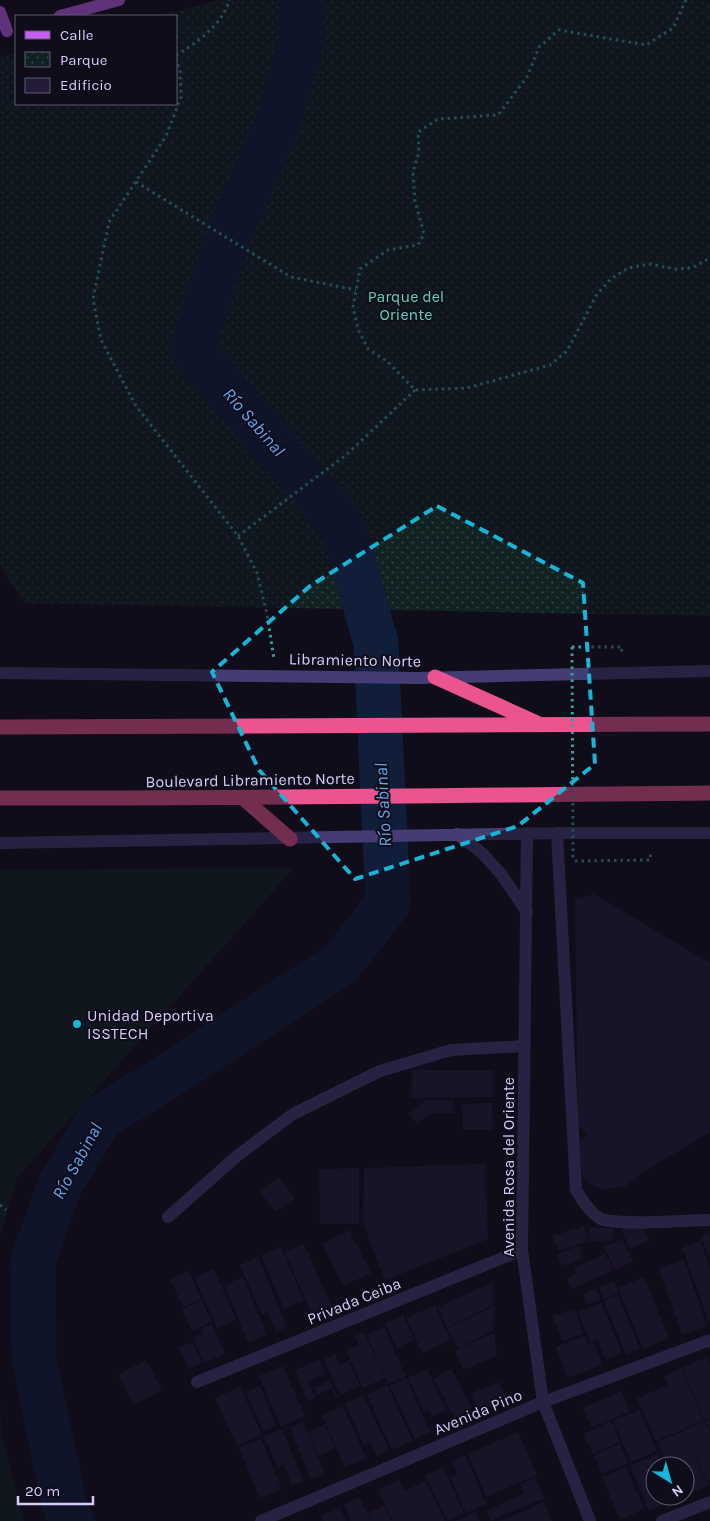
<svg xmlns="http://www.w3.org/2000/svg" width="710" height="1521" font-family="Karla,sans-serif">
<style>
.grass{fill:#112223}
.park{fill:url(#park-dots)}
.lines{fill:none;stroke-linecap:round;stroke-linejoin:round}
.river{stroke:#111e3a;stroke-width:45}
.building{fill:#241b39}
.path{stroke:#399da0;stroke-width:3;stroke-dasharray:2.5 4;stroke-linecap:butt}
.minor{stroke:#443d74;stroke-width:12}
.major{stroke:#c45fed;stroke-width:12}
.highway{stroke:#ec5490;stroke-width:15}
.path-bridge{stroke:#399da0;stroke-width:3;stroke-dasharray:2.5 4;stroke-linecap:butt}
.marked{fill:none;stroke:#18b5d9;stroke-width:4;stroke-dasharray:10 6;stroke-linejoin:round}
.poi-dot{fill:#18b5d9;stroke:#100d1a;stroke-width:2}
.labels{text-anchor:middle;dominant-baseline:central;stroke-width:4;stroke-linejoin:round;paint-order:stroke}
.park-label{font-size:16px;fill:#61d0be;stroke:#100d1a}
.street-label{font-size:16px;fill:#d5ccf9;stroke:#100d1a}
.poi-label{font-size:16px;fill:#d5ccf9;stroke:#100d1a;text-anchor:start}
.water-label{font-size:18px;font-style:italic;fill:#65a3ee;stroke:#100d1a}
</style>
<defs>
<pattern id="park-dots" width="8" height="8" patternUnits="userSpaceOnUse" patternTransform="scale(1.25)"><rect width="8" height="8" fill="#112223"/><path d="M2 2h.1M6 6h.1" fill="none" stroke="#334144" stroke-width="1.8" stroke-linecap="round"/></pattern>
</defs>
<rect width="100%" height="100%" fill="#100d1a"/>
<path class="grass" d="M294 868 17 1178 0 1237V870Z
M0 1397 1 1431 24 1521H0Z"/>
<path class="park" d="M221 0H710V616L24 603 0 566V57L16 53V104H176V16H158Z"/>
<g class="lines">
<path class="river" d="M72 1521 64 1503 34 1359 33 1261 60 1185 100 1118 192 1061 342 962 388 903 376 643 343 526 192 350 230 231 278 123 301 42V0"/>
</g>
<path class="building" d="M594 894 710 963V1132L645 1171 626 1186 602 1190 586 1181 575 1164 577 1144 588 1134 578 1125 575 899Z
M413 1070H494V1097L410 1098Z
M427 1100 454 1101V1113L429 1114 417 1124 408 1113Z
M492 1103 493 1130H463L462 1104Z
M485 1164 488 1239 385 1280 363 1223 364 1168Z
M359 1168V1224H320L319 1169Z
M279 1177 295 1198 276 1212 260 1192Z
M619 1225H643L649 1240 630 1249Z
M584 1226 588 1241 558 1251 553 1236Z
M589 1228H613V1241L589 1242Z
M349 1230 371 1273 343 1286 322 1244Z
M710 1233V1260L701 1236Z
M622 1239 633 1261 615 1270 604 1247Z
M701 1241 710 1267V1325L682 1248Z
M304 1244 332 1308 313 1317 285 1252Z
M579 1246 583 1259 561 1266 557 1254Z
M281 1247 304 1301 284 1309 261 1255Z
M605 1254 613 1270 572 1289 567 1278 576 1274 574 1268Z
M258 1257 287 1327 276 1332 268 1312 262 1315 240 1265Z
M684 1260 707 1326 682 1335 659 1268Z
M214 1269 236 1320 217 1328 195 1278Z
M188 1271 201 1299 183 1307 170 1279Z
M243 1277 267 1335 248 1343 225 1285Z
M644 1277 669 1338 643 1349 618 1288Z
M614 1281 619 1293 604 1299 599 1287Z
M493 1282 494 1305 447 1327 438 1307Z
M596 1288 601 1300 587 1305 583 1294Z
M618 1295 640 1349 626 1355 604 1301Z
M202 1300 212 1322 192 1331 182 1309Z
M601 1303 622 1353 606 1360 597 1339 590 1342 578 1312Z
M435 1305 450 1340 422 1353 406 1318Z
M495 1306 493 1331 458 1348 447 1328Z
M575 1309 583 1334 562 1341 553 1316Z
M403 1315 414 1340 397 1348 385 1323Z
M212 1324 225 1354 204 1363 193 1337 203 1334 201 1329Z
M384 1327 406 1377 388 1384 367 1335Z
M364 1332 385 1378 363 1388 346 1350 359 1345 355 1336Z
M494 1333 497 1356 463 1370 455 1350Z
M585 1336 588 1345 594 1343 602 1365 567 1378 556 1347Z
M193 1342 202 1363 189 1369 179 1347Z
M335 1354 340 1365 349 1361 360 1386 340 1395 324 1359Z
M707 1357 710 1364V1418L705 1420 682 1368Z
M146 1360 162 1390 134 1405 118 1375Z
M319 1360 325 1374 308 1381 315 1398 307 1401 295 1370Z
M283 1366 305 1416 281 1427 259 1376Z
M681 1368 704 1420 656 1441 637 1398 668 1385 664 1376Z
M427 1369 446 1410 432 1417 429 1410 424 1412 408 1378Z
M451 1369 472 1408 455 1418 433 1379Z
M406 1378 430 1432 415 1439 390 1386Z
M329 1380 338 1397H336L331 1388 318 1395 315 1388Z
M499 1382 507 1400 479 1411 472 1393Z
M387 1385 413 1441 392 1450 367 1395Z
M260 1386 276 1426 263 1431 246 1392Z
M240 1387 262 1434 237 1446 215 1398Z
M621 1391 630 1411 592 1428 583 1408Z
M363 1395 389 1450 377 1456 370 1442 364 1445 345 1403Z
M343 1406 366 1458 345 1467 322 1415Z
M639 1410 657 1451 631 1462 613 1421Z
M710 1419V1430L706 1421Z
M611 1421 620 1442 593 1454 584 1434Z
M705 1421 710 1433V1488L684 1430Z
M303 1422 325 1474 311 1479 290 1428Z
M325 1425 335 1448 319 1456 308 1432Z
M282 1429 303 1481 292 1486 284 1465 277 1467 264 1436Z
M684 1431 708 1486 685 1496V1466H668L657 1442Z
M518 1432 537 1475 486 1497 468 1454Z
M261 1439 282 1489 260 1498 239 1448Z
M620 1444 628 1463 602 1474 594 1455Z
M658 1454 663 1466H655V1496H676L677 1498 649 1511 630 1466Z
M465 1455 486 1504 466 1513 450 1477 457 1474 452 1461Z
M443 1467 464 1513 447 1521 425 1475Z
M626 1467 644 1509 620 1520 602 1477Z
M535 1477 544 1498 491 1521 486 1511 524 1493 520 1484Z
M399 1480 404 1491 426 1481 445 1521H393L378 1490Z
M359 1497 371 1521H351L344 1504Z
M544 1502 551 1521H500Z
M384 1505 391 1521H372L368 1513Z
M340 1508 346 1521H323L321 1516Z
M475 1512 479 1521H455Z"/>
<g class="lines">
<path class="path" d="M686 0 673 28 646 45 559 30 539 47 527 77 498 115 438 119 418 132 419 152 413 172 415 201 424 234 418 245 388 250 360 269 353 307 358 329 368 349 387 361 415 390 467 388 550 365 567 351 597 294 611 279 628 268 650 264 675 269 692 268 710 258
M176 55C196 44 224 23 229 0
M176 58 180 71 181 97 166 136 109 222 93 299 101 340 136 406 238 536 257 573 267 614 274 659
M136 182 291 277 356 290
M238 536 346 455 415 390
M572 647H622L621 655
M575 861 650 860 651 851
M0 1205 6 1210"/>
<path class="minor" d="M0 673 419 678 710 671
M527 833 522 1250 543 1402 590 1521
M557 833 576 1190C582 1200 590 1213 601 1219 620 1226 687 1220 710 1220
M457 834 482 853 501 874 527 912
M0 843 557 833H710
M168 1217 237 1156 293 1114 380 1071 451 1050 525 1046
M197 1382 522 1250
M261 1521 543 1402 710 1340
M662 1521 710 1502"/>
<path class="major" d="M0 12 7 31
M60 16 119 0"/>
<path class="highway" d="M435 677 537 723
M0 727 710 724
M0 798C237 799 473 795 710 793
M244 799 290 839"/>
<path class="path-bridge" d="M572 647 573 861"/>
</g>
<path d="M0 0H710V1521H0ZM437 506 583 583 595 764 518 826 355 879 259 770 212 672 310 586Z" fill="#100d1a" fill-opacity=".55" fill-rule="evenodd"/>
<path class="marked" d="M437 506 583 583 595 764 518 826 355 879 259 770 212 672 310 586Z"/>
<circle class="poi-dot" cx="77" cy="1024" r="5"/>
<g class="labels">
<g class="park-label">
<text x="406" y="296">Parque del<tspan x="406" dy="18">Oriente</tspan></text>
</g>
<g class="street-label">
<text transform="translate(355 660) rotate(1)">Libramiento Norte</text>
<text transform="translate(250 780) rotate(-1)">Boulevard Libramiento Norte</text>
<text transform="translate(508 1167) rotate(-90)">Avenida Rosa del Oriente</text>
<text transform="translate(354 1301) rotate(-22)">Privada Ceiba</text>
<text transform="translate(478 1412) rotate(-23)">Avenida Pino</text>
</g>
<g class="poi-label">
<text x="87" y="1015">Unidad Deportiva<tspan x="87" dy="18">ISSTECH</tspan></text>
</g>
<g class="water-label">
<text transform="translate(254 422) rotate(49)">Río Sabinal</text>
<text transform="translate(383 805) rotate(-93)">Río Sabinal</text>
<text transform="translate(77 1161) rotate(-61)">Río Sabinal</text>
</g>
</g>
<rect x="15" y="15" width="162" height="90" fill="#100d1a" stroke="#5f5973"/>
<rect x="25" y="31" width="25" height="8" fill="#c45fed" stroke="#5f5973"/>
<text x="60" y="40" font-size="15" fill="#d5ccf9">Calle</text>
<rect x="25" y="52" width="25" height="15" fill="url(#park-dots)" stroke="#5f5973"/>
<text x="60" y="65" font-size="15" fill="#d5ccf9">Parque</text>
<rect x="25" y="78" width="25" height="15" fill="#241b39" stroke="#5f5973"/>
<text x="60" y="90" font-size="15" fill="#d5ccf9">Edificio</text>
<g transform="translate(670 1481) rotate(143)"><circle r="24" fill="#100d1a" stroke="#5f5973"/>
<path d="M0-4L9 19L0 12L-9 19Z" fill="#18b5d9"/>
<text y="-8" font-size="14" font-weight="bold" text-anchor="middle" fill="#d5ccf9">N</text>
</g>
<path d="M18 1496v8h75v-8" fill="none" stroke="#d5ccf9" stroke-width="2.5"/>
<text x="25" y="1496" font-size="15" fill="#d5ccf9" stroke="#100d1a" stroke-width="4" paint-order="stroke">20 m</text>
</svg>
